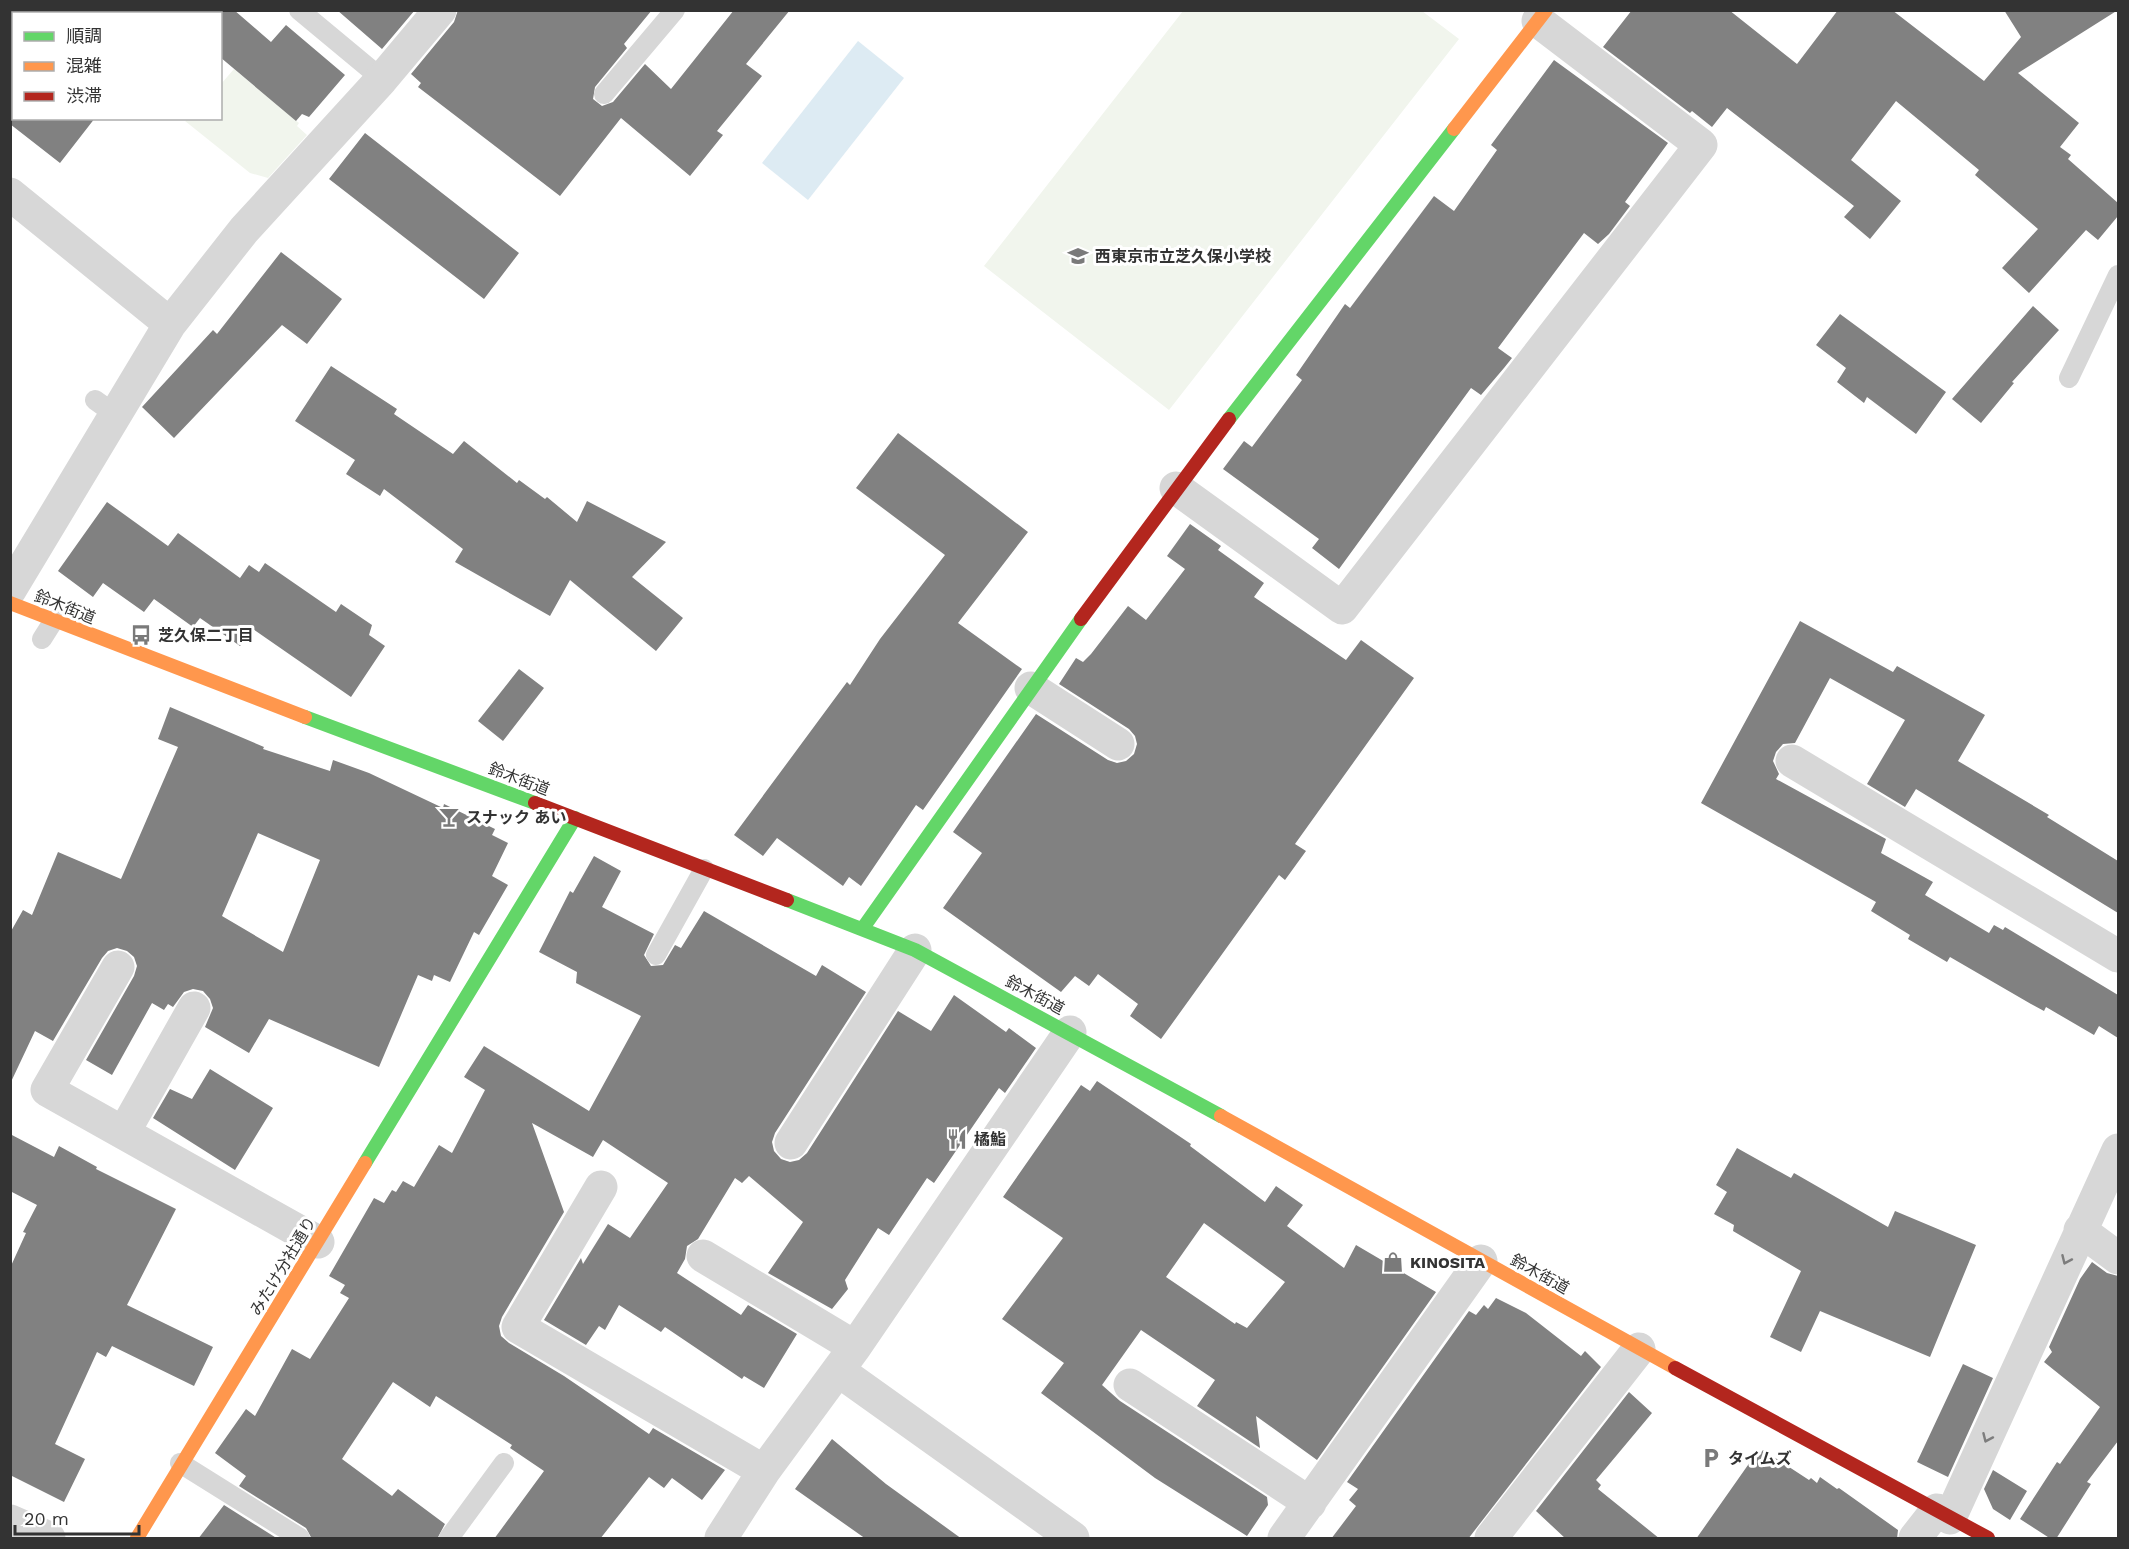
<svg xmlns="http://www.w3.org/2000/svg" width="2129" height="1549" font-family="'Work Sans','Noto Sans JP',sans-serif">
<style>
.green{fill:#f1f5ed}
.water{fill:#ddebf3}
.building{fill:#818181;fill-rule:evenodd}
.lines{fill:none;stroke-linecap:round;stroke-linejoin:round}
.lane{stroke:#d7d7d7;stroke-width:20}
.street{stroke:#d7d7d7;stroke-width:33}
.fast{stroke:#63d668;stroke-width:14}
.slow{stroke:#ff974d;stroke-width:14}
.jam{stroke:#b3261e;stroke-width:14}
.oneway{stroke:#7d7d7d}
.labels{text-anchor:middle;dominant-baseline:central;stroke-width:6;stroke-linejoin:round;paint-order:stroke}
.poi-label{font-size:16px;font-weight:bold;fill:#333;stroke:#fff;text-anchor:start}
.street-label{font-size:16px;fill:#333;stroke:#fff}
</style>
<rect width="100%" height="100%" fill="#fff"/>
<path class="green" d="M1183 11H1422L1459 39 1169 410 984 266Z
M234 69 299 123 297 126 307 135 268 178 250 173 185 121 188 119 220 118 221 84Z"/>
<path class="water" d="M858 41 904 78 808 200 762 163Z"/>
<path class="building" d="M220 10H234L271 42 286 25 345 75 309 117 302 114 296 121 220 57Z
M337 10H415L382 49Z
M458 10H652L624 44 627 48 595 87 593 99 602 106 613 102 645 64 671 89 734 10H790L746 64 762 76 717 131 723 135 690 176 621 118 560 196 418 87 421 83 411 74 454 22Z
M1632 10H1729L1797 64 1838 10H1892L1984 81 2021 37 2004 10H2118L2018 73 2079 123 2060 147 2071 155 2068 159 2118 203V216L2098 240 2086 230 2029 293 2002 268 2038 229 1975 175 1979 170 1896 101 1851 160 1901 201 1870 239 1844 217 1854 206 1727 108 1712 127 1692 111 1690 113 1603 47Z
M1554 60 1668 143 1625 202 1630 206 1609 234 1598 244 1584 233 1498 348 1512 358 1504 368 1481 395 1471 388 1339 569 1312 548 1319 539 1223 469 1244 441 1252 447 1302 380 1296 375 1345 304 1350 308 1434 196 1454 211 1497 150 1491 145Z
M10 118H95L60 163 10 124Z
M365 133 519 253 484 299 329 179Z
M281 252 342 299 307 344 282 325 174 438 142 407 213 330 217 334Z
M2033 306 2059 330 2012 382 2014 383 1981 423 1952 399Z
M1840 314 1946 392 1916 434 1867 397 1864 403 1837 382 1846 368 1816 345Z
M331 366 397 409 394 414 453 454 464 441 517 483 519 480 545 499 547 497 577 522 587 501 666 542 632 577 683 618 656 651 570 580 550 616 455 562 463 549 384 489 380 496 346 474 355 460 295 421Z
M898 433 1028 532 958 623 1022 669 923 810 916 805 861 886 849 877 843 886 777 838 763 856 734 835 847 682 850 685 880 639 945 555 856 488Z
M107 502 168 546 178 533 240 578 249 565 259 572 265 563 336 612 341 604 372 625 369 635 385 646 351 697 253 629 240 646 200 618 193 627 154 599 144 612 103 583 93 597 58 571Z
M1190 524 1221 546 1218 550 1264 583 1254 597 1346 660 1361 640 1414 678 1295 844 1306 851 1285 880 1279 875 1161 1039 1130 1016 1138 1004 1098 974 1089 986 1075 976 1061 992 943 908 982 853 953 832 1036 714 1108 760 1117 763 1126 761 1134 754 1137 744 1135 736 1129 729 1059 684 1076 658 1083 662 1091 654 1128 606 1146 620 1185 569 1167 556Z
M1800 621 1893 672 1897 666 1985 715 1958 761 2049 815 2047 817 2118 861V913L1916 789 1905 807 1867 784 1905 720 1830 678 1795 743 1783 744 1776 752 1773 761 1779 774 1776 779 1886 839 1881 853 1933 882 1925 895 1989 933 1994 925 2003 930 2005 927 2118 995V1038L2099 1026 2094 1035 2046 1007 2044 1011 2031 1004 1950 957 1947 962 1908 939 1910 935 1871 911 1876 902 1701 803Z
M519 669 544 688 503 741 478 721Z
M170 707 264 747 263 749 330 771 333 760 369 773 443 808 444 804 495 829 492 835 508 843 492 876 508 885 479 935 474 932 450 982 434 975 432 981 418 975 379 1067 269 1019 249 1053 205 1027 213 1008 210 999 203 991 193 989 184 992 173 1007 168 1004 164 1010 152 1003 112 1075 86 1060 134 976 137 966 134 957 127 951 117 948 108 951 102 958 53 1041 35 1031 10 1084V933L23 910 32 915 58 852 121 879 178 747 158 739ZM258 833 320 860 283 952 222 916Z
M594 856 621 871 602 907 654 934 644 955 651 966 663 965 675 945 681 948 704 911 816 976 822 965 866 992 775 1133 772 1142 774 1151 781 1159 790 1162 799 1160 807 1153 898 1011 931 1031 954 995 1006 1032 1009 1028 1036 1048 1005 1093 999 1088 934 1183 927 1178 889 1235 878 1228 845 1280 848 1289 832 1309 768 1273 803 1222 749 1176 742 1183 735 1178 698 1239 687 1246 685 1259 677 1273 741 1315 748 1305 797 1334 764 1388 744 1376 742 1379 665 1327 661 1332 619 1305 605 1330 599 1326 586 1345 544 1320 581 1258 583 1264 608 1224 630 1238 668 1183 603 1140 593 1157 532 1123 564 1212 502 1317 499 1326 501 1336 509 1343 564 1376 649 1434 653 1428 725 1470 702 1500 672 1478 664 1488 649 1477 600 1539H494L544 1471 510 1448 512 1445 436 1396 430 1407 393 1382 342 1459 392 1496 398 1489 445 1524 437 1539H312L306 1528 239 1486 246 1476 215 1453 246 1409 255 1416 292 1349 310 1359 349 1298 340 1293 345 1285 329 1276 374 1198 384 1203 392 1190 396 1192 403 1181 414 1187 439 1145 452 1153 485 1090 464 1077 484 1046 589 1111 641 1016 576 983 577 972 539 952 570 891 573 893Z
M210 1069 273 1108 235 1170 153 1118 170 1089 192 1099Z
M1097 1081 1191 1144 1190 1146 1265 1202 1276 1186 1303 1205 1287 1226 1344 1268 1356 1245 1436 1292 1317 1460 1256 1416 1260 1448 1197 1406 1215 1380 1141 1330 1102 1385 1120 1401 1267 1497 1268 1505 1247 1536 1155 1478 1041 1393 1064 1363 1002 1319 1063 1238 1003 1197 1081 1085 1090 1091ZM1204 1223 1285 1282 1247 1328 1236 1322 1235 1324 1166 1277Z
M10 1134 54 1157 59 1146 97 1167 96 1169 176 1209 127 1305 213 1347 194 1386 112 1346 106 1357 97 1352 55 1444 85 1459 64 1502 10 1475V1268L26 1233 23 1232 37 1205 10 1191Z
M1737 1148 1791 1178 1794 1173 1888 1227 1895 1211 1976 1245 1930 1357 1820 1311 1801 1352 1770 1337 1801 1271 1733 1231 1734 1225 1714 1214 1727 1192 1716 1185Z
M2092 1262 2107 1273 2118 1276V1441L2087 1482 2091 1484 2056 1539H2051L2020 1519 2057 1462 2060 1464 2100 1407 2044 1362 2052 1352 2049 1347 2080 1279Z
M1496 1298 1526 1313 1581 1356 1585 1351 1601 1367 1468 1539H1331L1356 1506 1349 1500 1358 1489 1347 1482 1469 1311 1476 1315 1484 1305 1488 1309Z
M1963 1364 1993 1378 1948 1477 1917 1462Z
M1629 1392 1652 1413 1596 1480 1601 1485 1598 1489 1660 1539H1566L1536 1511Z
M832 1439 886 1484 962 1539H866L795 1489Z
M1763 1450 1809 1480 1811 1478 1817 1483 1820 1477 1837 1489 1839 1488 1898 1530 1897 1539H1696L1755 1455 1758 1457Z
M1993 1470 2027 1491 2010 1520 1993 1509 1984 1489Z
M224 1505 278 1539H198Z"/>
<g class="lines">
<path class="lane" d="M299 10 382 79
M604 94 675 10
M2069 378 2118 275
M95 400 116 415
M42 639 54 620
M656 955 704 869
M180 1463 300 1538
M449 1538 504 1463"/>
<path class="street" d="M10 194 170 324
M1176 488 1342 608 1701 145 1538 21
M10 590 170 324 244 230 382 79 440 10
M1031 688 1118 744
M1792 761 2118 956
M118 967 47 1090 318 1242
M124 1132 194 1008
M791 1143 915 950
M601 1187 518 1327 764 1471
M2080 1230 2118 1258
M703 1256 855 1347
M839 1371 1073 1538
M1130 1385 1310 1503
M1950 1518 2118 1150
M10 1521 49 1538
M721 1538 764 1471 855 1347 1070 1032
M1284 1538 1481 1261
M1491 1538 1639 1349
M1915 1538 1937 1510"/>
<path class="fast" d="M1229 419 1454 129
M305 717 535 803
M787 900 915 950 1221 1116
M863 928 1081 619
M365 1163 575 818"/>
<path class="slow" d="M1454 129 1546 10
M10 603 305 717
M1221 1116 1675 1368
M137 1538 365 1163"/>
<path class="jam" d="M1081 619 1229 419
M535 803 787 900
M1675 1368 1988 1538"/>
</g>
<defs><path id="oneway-chevron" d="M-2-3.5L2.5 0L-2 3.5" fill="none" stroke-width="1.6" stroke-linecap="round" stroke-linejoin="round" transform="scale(1.5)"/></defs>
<g class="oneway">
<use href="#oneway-chevron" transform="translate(2066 1260) rotate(114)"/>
<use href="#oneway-chevron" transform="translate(1987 1438) rotate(114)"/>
</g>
<defs>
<g id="school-bare" transform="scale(1.62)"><path d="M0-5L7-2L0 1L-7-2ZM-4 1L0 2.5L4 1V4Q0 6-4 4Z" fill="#7a7a7a" stroke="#fff" stroke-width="2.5" paint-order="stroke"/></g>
<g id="bus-bare" transform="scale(1.62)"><path d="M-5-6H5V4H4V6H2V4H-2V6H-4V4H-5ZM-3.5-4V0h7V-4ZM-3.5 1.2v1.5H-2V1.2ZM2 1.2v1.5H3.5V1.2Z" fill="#7a7a7a" stroke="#fff" stroke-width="2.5" paint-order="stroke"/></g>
<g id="bar-bare" transform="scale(1.62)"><path d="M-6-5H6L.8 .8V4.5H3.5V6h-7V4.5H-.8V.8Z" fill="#7a7a7a" stroke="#fff" stroke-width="2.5" paint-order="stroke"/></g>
<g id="restaurant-bare" transform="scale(1.62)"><path d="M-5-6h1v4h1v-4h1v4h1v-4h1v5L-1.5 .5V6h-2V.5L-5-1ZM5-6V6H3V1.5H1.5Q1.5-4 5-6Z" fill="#7a7a7a" stroke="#fff" stroke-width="2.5" paint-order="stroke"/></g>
<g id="shop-bare" transform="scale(1.62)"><path d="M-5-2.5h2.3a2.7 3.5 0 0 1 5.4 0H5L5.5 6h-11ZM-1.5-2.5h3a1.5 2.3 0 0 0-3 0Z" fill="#7a7a7a" stroke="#fff" stroke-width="2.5" paint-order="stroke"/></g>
<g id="parking-bare" transform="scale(1.62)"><path d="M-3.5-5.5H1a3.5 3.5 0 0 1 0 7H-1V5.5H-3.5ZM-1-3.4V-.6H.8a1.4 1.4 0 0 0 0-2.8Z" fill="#7a7a7a" stroke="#fff" stroke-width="2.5" paint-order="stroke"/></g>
</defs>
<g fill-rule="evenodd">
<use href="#school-bare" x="1078" y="256"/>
<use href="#bus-bare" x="141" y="635"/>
<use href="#bar-bare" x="449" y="817"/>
<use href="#restaurant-bare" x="957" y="1139"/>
<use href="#shop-bare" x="1393" y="1262"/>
<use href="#parking-bare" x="1711" y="1458"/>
</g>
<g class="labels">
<g class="poi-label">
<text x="1095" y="256">西東京市立芝久保小学校</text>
<text x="158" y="635">芝久保二丁目</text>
<text x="466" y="817">スナック あい</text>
<text x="974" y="1139">橘鮨</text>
<text x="1410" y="1262">KINOSITA</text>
<text x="1728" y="1458">タイムズ</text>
</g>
<g class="street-label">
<text transform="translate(65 607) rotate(22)">鈴木街道</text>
<text transform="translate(519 779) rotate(21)">鈴木街道</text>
<text transform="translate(1035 995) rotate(28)">鈴木街道</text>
<text transform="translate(283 1266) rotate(-59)">みたけ分社通り</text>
<text transform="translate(1540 1274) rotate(29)">鈴木街道</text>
</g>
</g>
<rect width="2129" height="1549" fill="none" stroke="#333333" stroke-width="24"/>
<rect x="12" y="12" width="210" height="108" fill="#ffffff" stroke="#adadad" stroke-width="1.5"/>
<rect x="24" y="32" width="30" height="9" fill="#63d668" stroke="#adadad" stroke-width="1.5"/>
<text x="66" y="42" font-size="18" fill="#333333">順調</text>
<rect x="24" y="62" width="30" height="9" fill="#ff974d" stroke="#adadad" stroke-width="1.5"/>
<text x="66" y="72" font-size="18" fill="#333333">混雑</text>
<rect x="24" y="92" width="30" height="9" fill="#b3261e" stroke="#adadad" stroke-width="1.5"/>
<text x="66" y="102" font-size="18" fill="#333333">渋滞</text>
<path d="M15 1525v9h124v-9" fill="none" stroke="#333333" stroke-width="3"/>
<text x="24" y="1525" font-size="18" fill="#333333" stroke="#ffffff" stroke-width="4.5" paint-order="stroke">20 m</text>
</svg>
